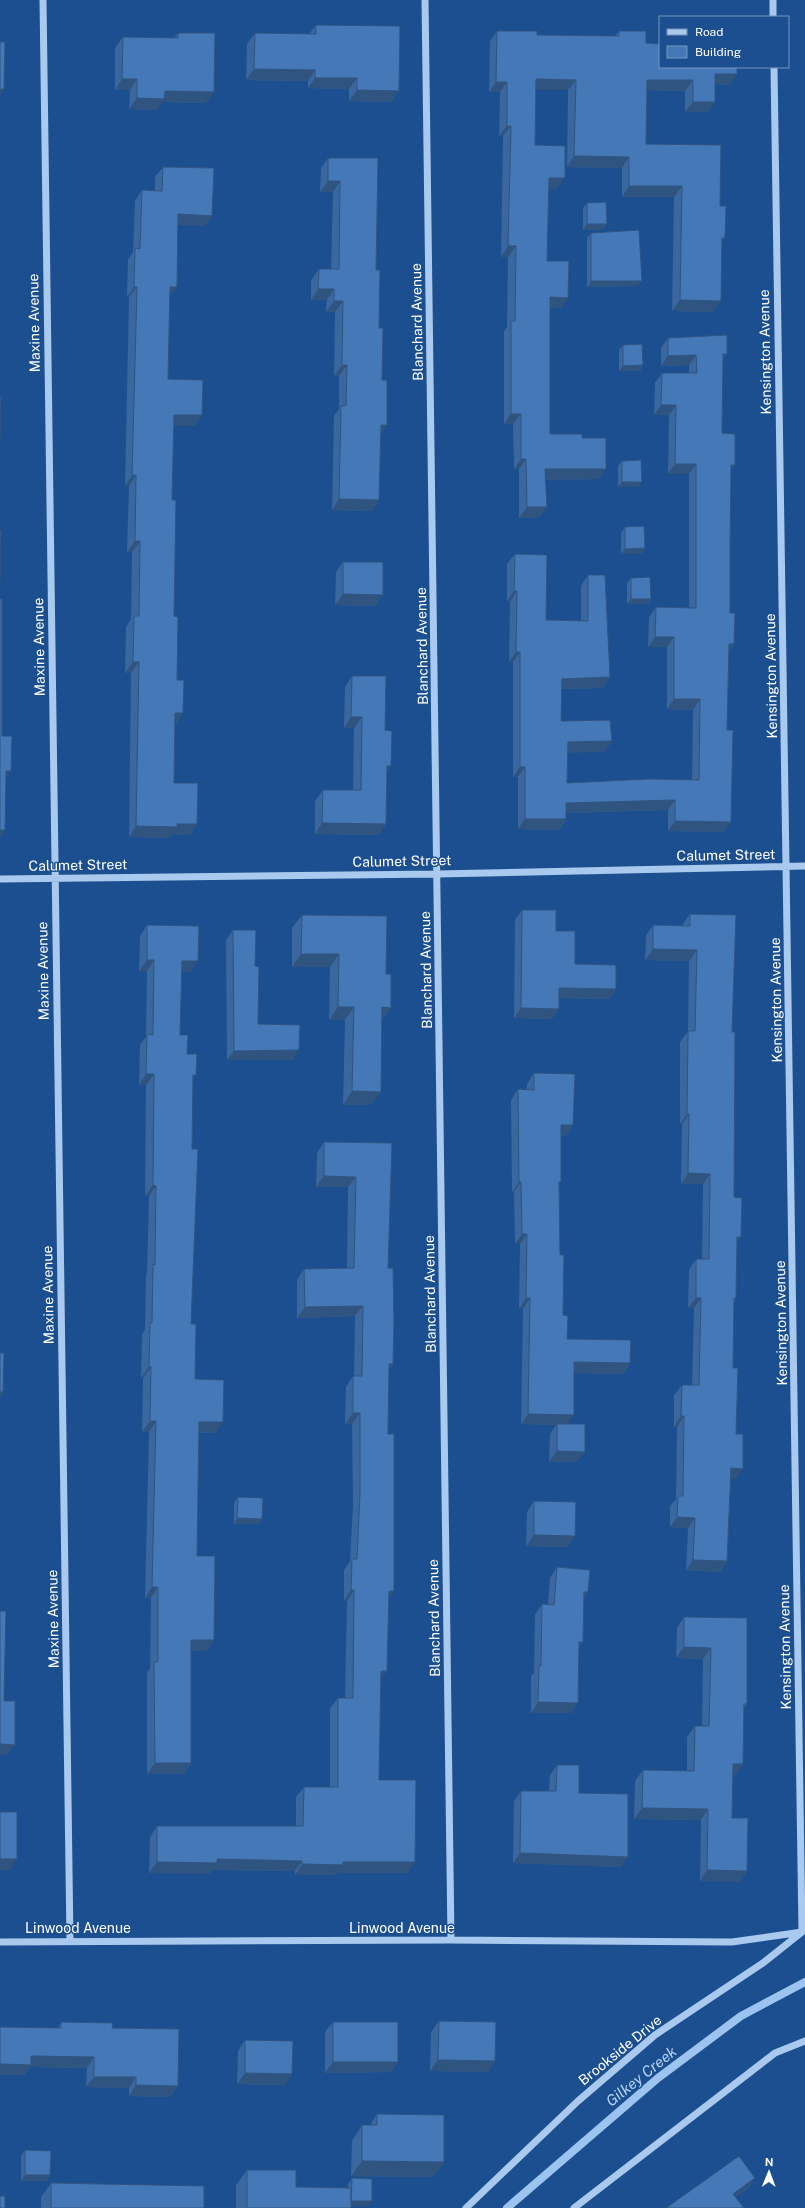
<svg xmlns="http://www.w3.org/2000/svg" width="805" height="2208" font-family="'Public Sans',sans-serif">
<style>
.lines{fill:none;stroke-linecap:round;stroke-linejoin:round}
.stream{stroke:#9cc4f0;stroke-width:8}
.minor{stroke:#a9c9ee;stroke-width:7}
.wall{fill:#3a679d}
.shaded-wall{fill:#305480}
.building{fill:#4478b7;stroke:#305480}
.labels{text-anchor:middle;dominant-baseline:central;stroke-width:3;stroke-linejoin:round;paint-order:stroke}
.street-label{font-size:14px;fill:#fff;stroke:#1b4f8f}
.water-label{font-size:15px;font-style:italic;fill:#b5d3f5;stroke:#1b4f8f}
</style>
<rect width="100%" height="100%" fill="#1b4f8f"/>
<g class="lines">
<path class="stream" d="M507 2208 658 2078 741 2016 805 1982"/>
<path class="minor" d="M43 0 70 1941
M425 0 451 1940
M773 0V17
M0 879 438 874 805 866
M0 1942 451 1940 732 1942 802 1932 774 67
M466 2208 578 2101 655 2035 763 1963 802 1932
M574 2208 775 2053 805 2041"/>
</g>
<path class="wall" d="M316 25 391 102 349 101V89L308 88V81L246 80 247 44 255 33 309 34Z
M497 31 537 35 615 36 619 31 646 43 730 85 715 84 708 112H685V91L647 90 646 144 720 206 722 243 713 312 672 311 674 197H622V168L567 167 568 90H536L535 145 557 189H549L547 261 561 308H550V434L582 438 599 479 545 480 539 518H519V469H514L513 424H504V331L507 327 508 257H501L503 136H499L500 92H489L490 41Z
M178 33 206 103 162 102 157 110 129 109 130 90H115V48L123 37 174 38Z
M328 158H378L376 270 382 380 387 425 381 434 379 500 372 511 332 510 334 416 339 409V376H334L335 312H326L327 300H311V280L319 269H331L333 192H320L321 168Z
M163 167 212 216 204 226 178 225 170 297 168 379 202 415 194 426H174L172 500 174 616 177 680 183 713 176 724H175L174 783 197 824 190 835 172 834 170 838 129 837 131 673H125L126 627 131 619 132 552H127L129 486H125L129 297H127L128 259 133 252 135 201 142 190H155V177Z
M587 203 603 230H583V208Z
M591 233 638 286 587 287V238Z
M668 338 727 354 723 360 722 433 731 470 730 548V613L734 644 729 652 727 730 731 822 723 832 668 831V810L566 813V819L559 830 518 829V777H513V662H509L510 602 507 601V564L515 554 546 620 581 621V586L588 575 603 688 561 689V721L612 741 604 752H568L567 783 692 780 693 710 667 709V647H648L649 617 656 607 689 608V474H668L669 415H654L655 383 662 373H689V365L661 366V348Z
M623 345 643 365 640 371H619V350Z
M622 461 638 487H618V466Z
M625 527 645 548 641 554H621V533Z
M343 562 375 606 335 605 336 572Z
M631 578 651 599 648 604H627V583Z
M352 676 385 730 391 766 387 772 386 824 379 835 315 834V801L323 790H353L354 728H344L345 687Z
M522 910 556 931 575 964 616 989 609 999 559 998 552 1019 514 1018 515 920Z
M690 914 732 1032 734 1197 741 1237 737 1242 736 1298 734 1302 733 1368 735 1479H731L727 1561 720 1572 686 1570 688 1528 670 1527V1506L676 1499 677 1427H674V1395L682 1385H692L694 1308H688L689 1270 696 1259H702L703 1184H681L682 1124H680V1042L688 1031 689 961 645 960 646 936 653 925 683 926V924Z
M302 915 386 974 391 1008 382 1020 371 1105H343L345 1020H329L330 967H292V928Z
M147 925 191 972 181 971 180 1035 187 1054 193 1080 192 1149 191 1324 195 1379 216 1433H199L197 1556 207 1651H191V1763L184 1774H147V1673L150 1668 151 1598H145L149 1432H142L143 1378H141L142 1334 145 1330 146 1275 147 1273 149 1196H145L146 1085H139L140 1045 146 1037 147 971H139L140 936Z
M233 930 255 966 258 1024 293 1060H227L226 940Z
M534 1073 566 1136H561L559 1184 560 1255 563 1315 567 1339 630 1363 623 1374 574 1373 567 1424 577 1462H549L550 1434 556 1425 521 1424 523 1309H519L520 1244H515L514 1192H512L511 1100 518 1089 527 1090V1084Z
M324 1142 392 1143 388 1268 393 1364 389 1370 388 1434 394 1591 388 1600 380 1680 379 1780 408 1873H337L336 1875H295V1871L212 1870 209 1874 149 1873 150 1837 157 1826H296V1797L304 1787H330V1708L338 1698H345L347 1601H344V1570L350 1561 353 1505 352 1424H345L346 1387 353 1376H354L355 1316 297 1318V1280L304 1269 347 1268 348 1187H316L317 1153Z
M238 1497 262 1519 258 1524H234V1503Z
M534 1501 568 1547 526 1546 527 1512Z
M557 1567 584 1598 583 1642 579 1648 578 1703 571 1713H531V1676L534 1673 535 1615 542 1604H548L550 1578Z
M684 1617 747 1618V1704L744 1708 743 1764 735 1775H733L732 1818 747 1871 740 1882 700 1881 701 1820 634 1819 635 1781 643 1770 687 1771V1737L695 1726H702L703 1659 676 1658 677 1628Z
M557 1765 579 1793 621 1867 513 1863 514 1801 521 1791H549L550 1775Z
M439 2021 495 2061 488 2072 430 2071 431 2032Z
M61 2022 112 2028 170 2097 129 2096V2088L86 2087 87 2068 30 2067 24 2075H0V2027L58 2028Z
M333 2022 398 2062 391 2072 325 2073V2032Z
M245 2040 285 2085 237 2084 238 2051Z
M377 2114 444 2162 433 2177 351 2176 352 2141 362 2125H370Z
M25 2150 50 2175 47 2181H21V2156Z
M247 2170 296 2187 348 2188V2184L352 2178 368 2206H351V2208H236V2185Z
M51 2183 204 2208H41V2197Z"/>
<path class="shaded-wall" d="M254 69 315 70 308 81 246 80Z
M715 74H737L730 85 708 84Z
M315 78H357L349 89 308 88Z
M122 79H137L130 90H115Z
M536 79 576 80 568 90H529Z
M647 80H693L685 91 639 90Z
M496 82H507L500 92H489Z
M0 89H4L0 95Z
M357 90 399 91 391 102 349 101Z
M165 91 214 92 206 103 162 102 157 110 129 109 137 98Z
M693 102H715L708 112H685Z
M507 126H511L503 136H499Z
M574 156 629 157 622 168 567 167Z
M549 178H565L557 189H541Z
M328 181H340L333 192H320Z
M629 186H682L674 197H622Z
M178 214 212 216 204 226 171 225Z
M587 224H607L603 230H583Z
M722 238H725L718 249Z
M508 246H516L508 257H501Z
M591 281H642L638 286 587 287Z
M134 287H137L129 297H127Z
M170 287H177L169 298Z
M318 289H334L327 300H311Z
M550 297 568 298 561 308H543Z
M680 300 721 301 713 312 672 311Z
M334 301H343L335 312H326Z
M723 354H727L720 365Z
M696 355 689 365 661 366 668 356Z
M342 365H347L339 376H334Z
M643 365 640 371H619L623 366Z
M661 405H676L669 415H654Z
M511 414H521L513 424H504Z
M174 415H202L194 426H166Z
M381 425H387L379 436Z
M521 459H526L519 469H514Z
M675 464H696L689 474H668Z
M731 465H735L728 475Z
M545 469H606L599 479 537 480Z
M132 475H136L129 486H125Z
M622 482H642L638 487H618Z
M339 499 379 500 372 511 332 510Z
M527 507H547L539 518H519Z
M135 541H140L132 552H127Z
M645 548 641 554H621L625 549Z
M514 591H517L510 602 507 601Z
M343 594 383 595 375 606 335 605Z
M631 599H651L648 604H627Z
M655 637H674L667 647H648Z
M729 644H734L727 654Z
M516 652H520L513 662H509Z
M133 662H139L131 673H125Z
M610 677 603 688 554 689 562 679Z
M674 699H700L693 710 667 709Z
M175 713H183L176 724H168Z
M351 717H362L354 728H344Z
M612 741 604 752 561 753 568 742Z
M387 766H391L384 777Z
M520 767H525L518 777H513Z
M6 771H11L4 781Z
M675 800 668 810 559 813 566 803Z
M525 819H566L559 830 518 829Z
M675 821 731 822 723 832 668 831Z
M322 823 386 824 379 835 315 834Z
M177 824H197L190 835 172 834 170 838 129 837 136 826Z
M0 830H5L0 837Z
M653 949 697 950 689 961 645 960Z
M301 954H339L330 967H292Z
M147 960H154L147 971H139Z
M182 961H198L191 972 174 971Z
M559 988 616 989 609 999 552 998Z
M338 1007H354L345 1020H329Z
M382 1007 391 1008 381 1021Z
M521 1008 559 1009 552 1019 514 1018Z
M299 1050 293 1060H227L234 1051Z
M146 1074H154L146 1085H139Z
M193 1075H196L189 1086Z
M352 1091 381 1092 371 1105H343Z
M687 1114H689L682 1124H680Z
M561 1125H573L566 1136H554Z
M688 1173 710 1174 703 1184H681Z
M324 1176 356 1177 348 1187H316Z
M519 1182H521L514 1192H512Z
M153 1185 156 1186 149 1196H145Z
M522 1234H527L520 1244H515Z
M737 1237H741L733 1248Z
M526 1298H530L523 1309H519Z
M696 1298H701L694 1308H688Z
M363 1306 355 1316 297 1318 305 1307Z
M574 1362 630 1363 623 1374 567 1373Z
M389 1364H393L386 1375Z
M149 1367H151L143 1378H141Z
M0 1392H3L0 1397Z
M353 1413H360L352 1424H345Z
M528 1414 574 1415 566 1425 557 1424 556 1425 521 1424Z
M681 1416H684L677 1427H674Z
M150 1421H156L149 1432H142Z
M199 1422H223L216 1433 192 1432Z
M557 1451 585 1452 577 1462H549Z
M731 1468 743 1469 735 1479H724Z
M677 1517 695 1518 688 1528 670 1527Z
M237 1518 262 1519 258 1524H234Z
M534 1535 575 1536 568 1547 526 1546Z
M693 1560 727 1561 720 1572 686 1570Z
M152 1587H158L151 1598H145Z
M351 1590H354L347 1601H344Z
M389 1591H394L387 1602Z
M584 1592H588L581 1603Z
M191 1640H214L207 1651H183Z
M579 1642H583L576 1653Z
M684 1647 711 1648 703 1659 676 1658Z
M381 1671H387L380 1681Z
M538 1702 578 1703 571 1713H531Z
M0 1744 15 1745 7 1755H0Z
M155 1763H191L184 1774H147Z
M733 1764H743L735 1775 726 1774Z
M642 1808 708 1809 701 1820 634 1819Z
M520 1853 628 1857 621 1867 513 1863Z
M0 1859H17L10 1870H0Z
M217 1859 302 1861 295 1871 212 1870 209 1874 149 1873 157 1862Z
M343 1862H415L408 1873H337L336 1875H295L302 1864Z
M707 1870 747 1871 740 1882 700 1881Z
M31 2056 94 2057 87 2068 30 2067 24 2075H0V2064Z
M438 2060 495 2061 488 2072 430 2071Z
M333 2062H398L391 2072 325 2073Z
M245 2073 292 2074 285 2085 237 2084Z
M94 2077H136L129 2088 86 2087Z
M136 2085 178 2086 170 2097 129 2096Z
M362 2161 444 2162 433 2177 351 2176Z
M25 2175H50L47 2181H21Z
M755 2178 748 2189 726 2204 733 2194Z
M351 2201H372L368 2206H347Z"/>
<path class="building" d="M316 25 400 26 399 91 357 90V78H315V70L254 69 255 33 316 34Z
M497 31H537V35L619 36V31H646V43L660 44V67H737V74H715V102H693V80H647L646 144 721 145 720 206H726L725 238H722L721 301 680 300 682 186H629V157L574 156 576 80 536 79 535 145 565 146V178H549L547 261H569L568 298 550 297V434H582V438H606V469H545L547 507H527L526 459H521V414H511V321H515L516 246H508L511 126H507V82H496Z
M178 33H215L214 92 165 91 164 99 137 98V79H122L123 37 178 38Z
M0 42H5L4 89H0Z
M328 158H378L376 270H380L379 328H383L382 380H387V425H381L379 500 339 499 341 406H346L347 365H342L343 301H334V289H318L319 269H339L340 181H328Z
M163 167 214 168 212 216 178 214 177 287H170L168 379 203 380 202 415H174L172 500H176L174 616 178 617 177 680H184L183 713H175L174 783H198L197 824H177V827L136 826 139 662H133L134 616H139L140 541H135L136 475H132L137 287H134L135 248 140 249 142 190 162 191Z
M606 202 607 224H587V203Z
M639 230 642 281H591V233Z
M727 335V354H723L722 433 735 434V465H731L730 548V613H735L734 644H729L727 730H733L731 822 675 821V800L566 803V819H525V767H520V652H516L517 591H514L515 554 547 555 546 620 588 621V575H605L610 677 562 679 561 721 610 720 612 741 568 742 567 783 648 779 699 780 700 699H674V637H655L656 607 696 608V464H675L676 405H661L662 373H697L696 355 668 356V338Z
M642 344 643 365 623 366V345Z
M0 397H1L0 438Z
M641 460 642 482H622V461Z
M644 526 645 548 625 549V527Z
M0 530H1L0 580Z
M343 562H383V595L343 594Z
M650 577 651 599H631V578Z
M0 599H2V736H12L11 771H6L5 830H0Z
M352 676H386L385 730 392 731 391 766H387L386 824 322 823 323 790H361L362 717H351Z
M522 910H556V931H575V964L616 965V989L559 988V1009L521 1008Z
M690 914 736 915 732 1032H735L734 1197 742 1198 741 1237H737L736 1298H734L733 1368H738L736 1434H743V1469L731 1468 727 1561 693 1560 695 1518 677 1517 678 1496H683L684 1416H681L682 1385H699L701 1298H696V1259H709L710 1174 688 1173 689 1114H687L688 1031H695L697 950 653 949V925L690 926Z
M302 915 387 916 386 974H391V1008L382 1007 381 1092 352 1091 354 1007H338L339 954H301Z
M147 925 199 926 198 961H182L180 1035H188L187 1054H197L196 1075H193L192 1149H198L191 1324H196L195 1379 224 1380 223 1422H199L197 1556H215L214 1640H191V1763H155L154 1662H158V1587H152L156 1421H150L151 1367H149L150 1323H152L153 1264 155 1265 156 1186 153 1185 154 1074H146L147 1034 153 1035 154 960H147Z
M233 930H256L255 966 259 967 258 1024 300 1025 299 1050 234 1051Z
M534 1073 575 1074 573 1125H561V1182H559L560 1255H564L563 1315 568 1316 567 1339 631 1340 630 1363 574 1362V1415L528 1414 530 1298H526L527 1234H522L521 1182H519L518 1089 534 1090Z
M324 1142 392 1143 388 1268H393L394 1324 393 1364H389L388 1434H394V1591H389L387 1671H381L379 1780H416L415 1862H343V1865L302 1864V1861L217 1859V1863L157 1862V1826H303L304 1787H338V1698H353L354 1590H351L352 1559H357L360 1494V1413H353V1376H362L363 1306 305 1307 304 1269 354 1268 356 1177 324 1176Z
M0 1353H4L3 1392H0Z
M557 1424H585V1452L557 1451Z
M238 1497 263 1498 262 1519 237 1518Z
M534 1501 576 1502 575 1536 534 1535Z
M557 1567 590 1570 588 1592H584L583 1642H579L578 1703 538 1702 539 1666H541L542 1604 554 1605Z
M0 1611H6L4 1701H15V1745L0 1744Z
M684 1617 747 1618V1704H744L743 1764H733L732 1818H748L747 1871 707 1870 708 1809 642 1808 643 1770 694 1771 695 1726H709L711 1648 684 1647Z
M557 1765H579V1793L628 1794V1857L520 1853 521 1791H556Z
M0 1812H17V1859H0Z
M439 2021 496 2022 495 2061 438 2060Z
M61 2022 113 2023 112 2028 179 2029 178 2086 136 2085V2077H94V2057L31 2056V2065L0 2064V2027L61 2028Z
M333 2022H398V2062H333Z
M245 2040 293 2041 292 2074 245 2073Z
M377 2114 444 2115V2162L362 2161V2125H377Z
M25 2150 51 2151 50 2175H25Z
M739 2156 755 2178 733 2194 744 2208H666Z
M247 2170H296V2187L351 2188V2208H247Z
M352 2178 372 2179V2201H351Z
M51 2183 204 2186V2208H51Z
M0 2196H5V2208H0Z"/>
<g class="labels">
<g class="street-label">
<text transform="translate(417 322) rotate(-91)">Blanchard Avenue</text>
<text transform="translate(34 323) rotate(-91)">Maxine Avenue</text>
<text transform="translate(765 352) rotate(-91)">Kensington Avenue</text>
<text transform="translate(422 646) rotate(-91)">Blanchard Avenue</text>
<text transform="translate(39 647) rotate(-91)">Maxine Avenue</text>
<text transform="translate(771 676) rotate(-91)">Kensington Avenue</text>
<text transform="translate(726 855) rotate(-1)">Calumet Street</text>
<text transform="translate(402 861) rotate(-1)">Calumet Street</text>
<text transform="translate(78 865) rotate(-1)">Calumet Street</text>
<text transform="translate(426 970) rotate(-91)">Blanchard Avenue</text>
<text transform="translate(43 971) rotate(-91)">Maxine Avenue</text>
<text transform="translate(776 1000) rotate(-91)">Kensington Avenue</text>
<text transform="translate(430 1294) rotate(-91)">Blanchard Avenue</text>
<text transform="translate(48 1295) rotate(-91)">Maxine Avenue</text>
<text transform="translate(781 1323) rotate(-91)">Kensington Avenue</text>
<text transform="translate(434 1618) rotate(-91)">Blanchard Avenue</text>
<text transform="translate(53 1619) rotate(-91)">Maxine Avenue</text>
<text transform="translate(785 1647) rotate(-91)">Kensington Avenue</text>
<text x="78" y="1928">Linwood Avenue</text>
<text x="402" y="1928">Linwood Avenue</text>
<text transform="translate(620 2050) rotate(-39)">Brookside Drive</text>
</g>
<g class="water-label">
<text transform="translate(641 2076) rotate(-39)">Gilkey Creek</text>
</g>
</g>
<rect x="659" y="16" width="130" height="52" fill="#1b4f8f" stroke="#7695bc"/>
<rect x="667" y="29" width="20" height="6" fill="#a9c9ee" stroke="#7695bc"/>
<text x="695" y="36" font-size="12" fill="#ffffff">Road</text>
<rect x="667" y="46" width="20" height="12" fill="#4478b7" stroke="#7695bc"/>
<text x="695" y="56" font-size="12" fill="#ffffff">Building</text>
<g transform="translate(769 2172) rotate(1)" stroke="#1b4f8f" stroke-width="3" paint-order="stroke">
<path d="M0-3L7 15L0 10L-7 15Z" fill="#ffffff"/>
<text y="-6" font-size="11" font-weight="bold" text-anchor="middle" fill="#ffffff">N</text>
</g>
</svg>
